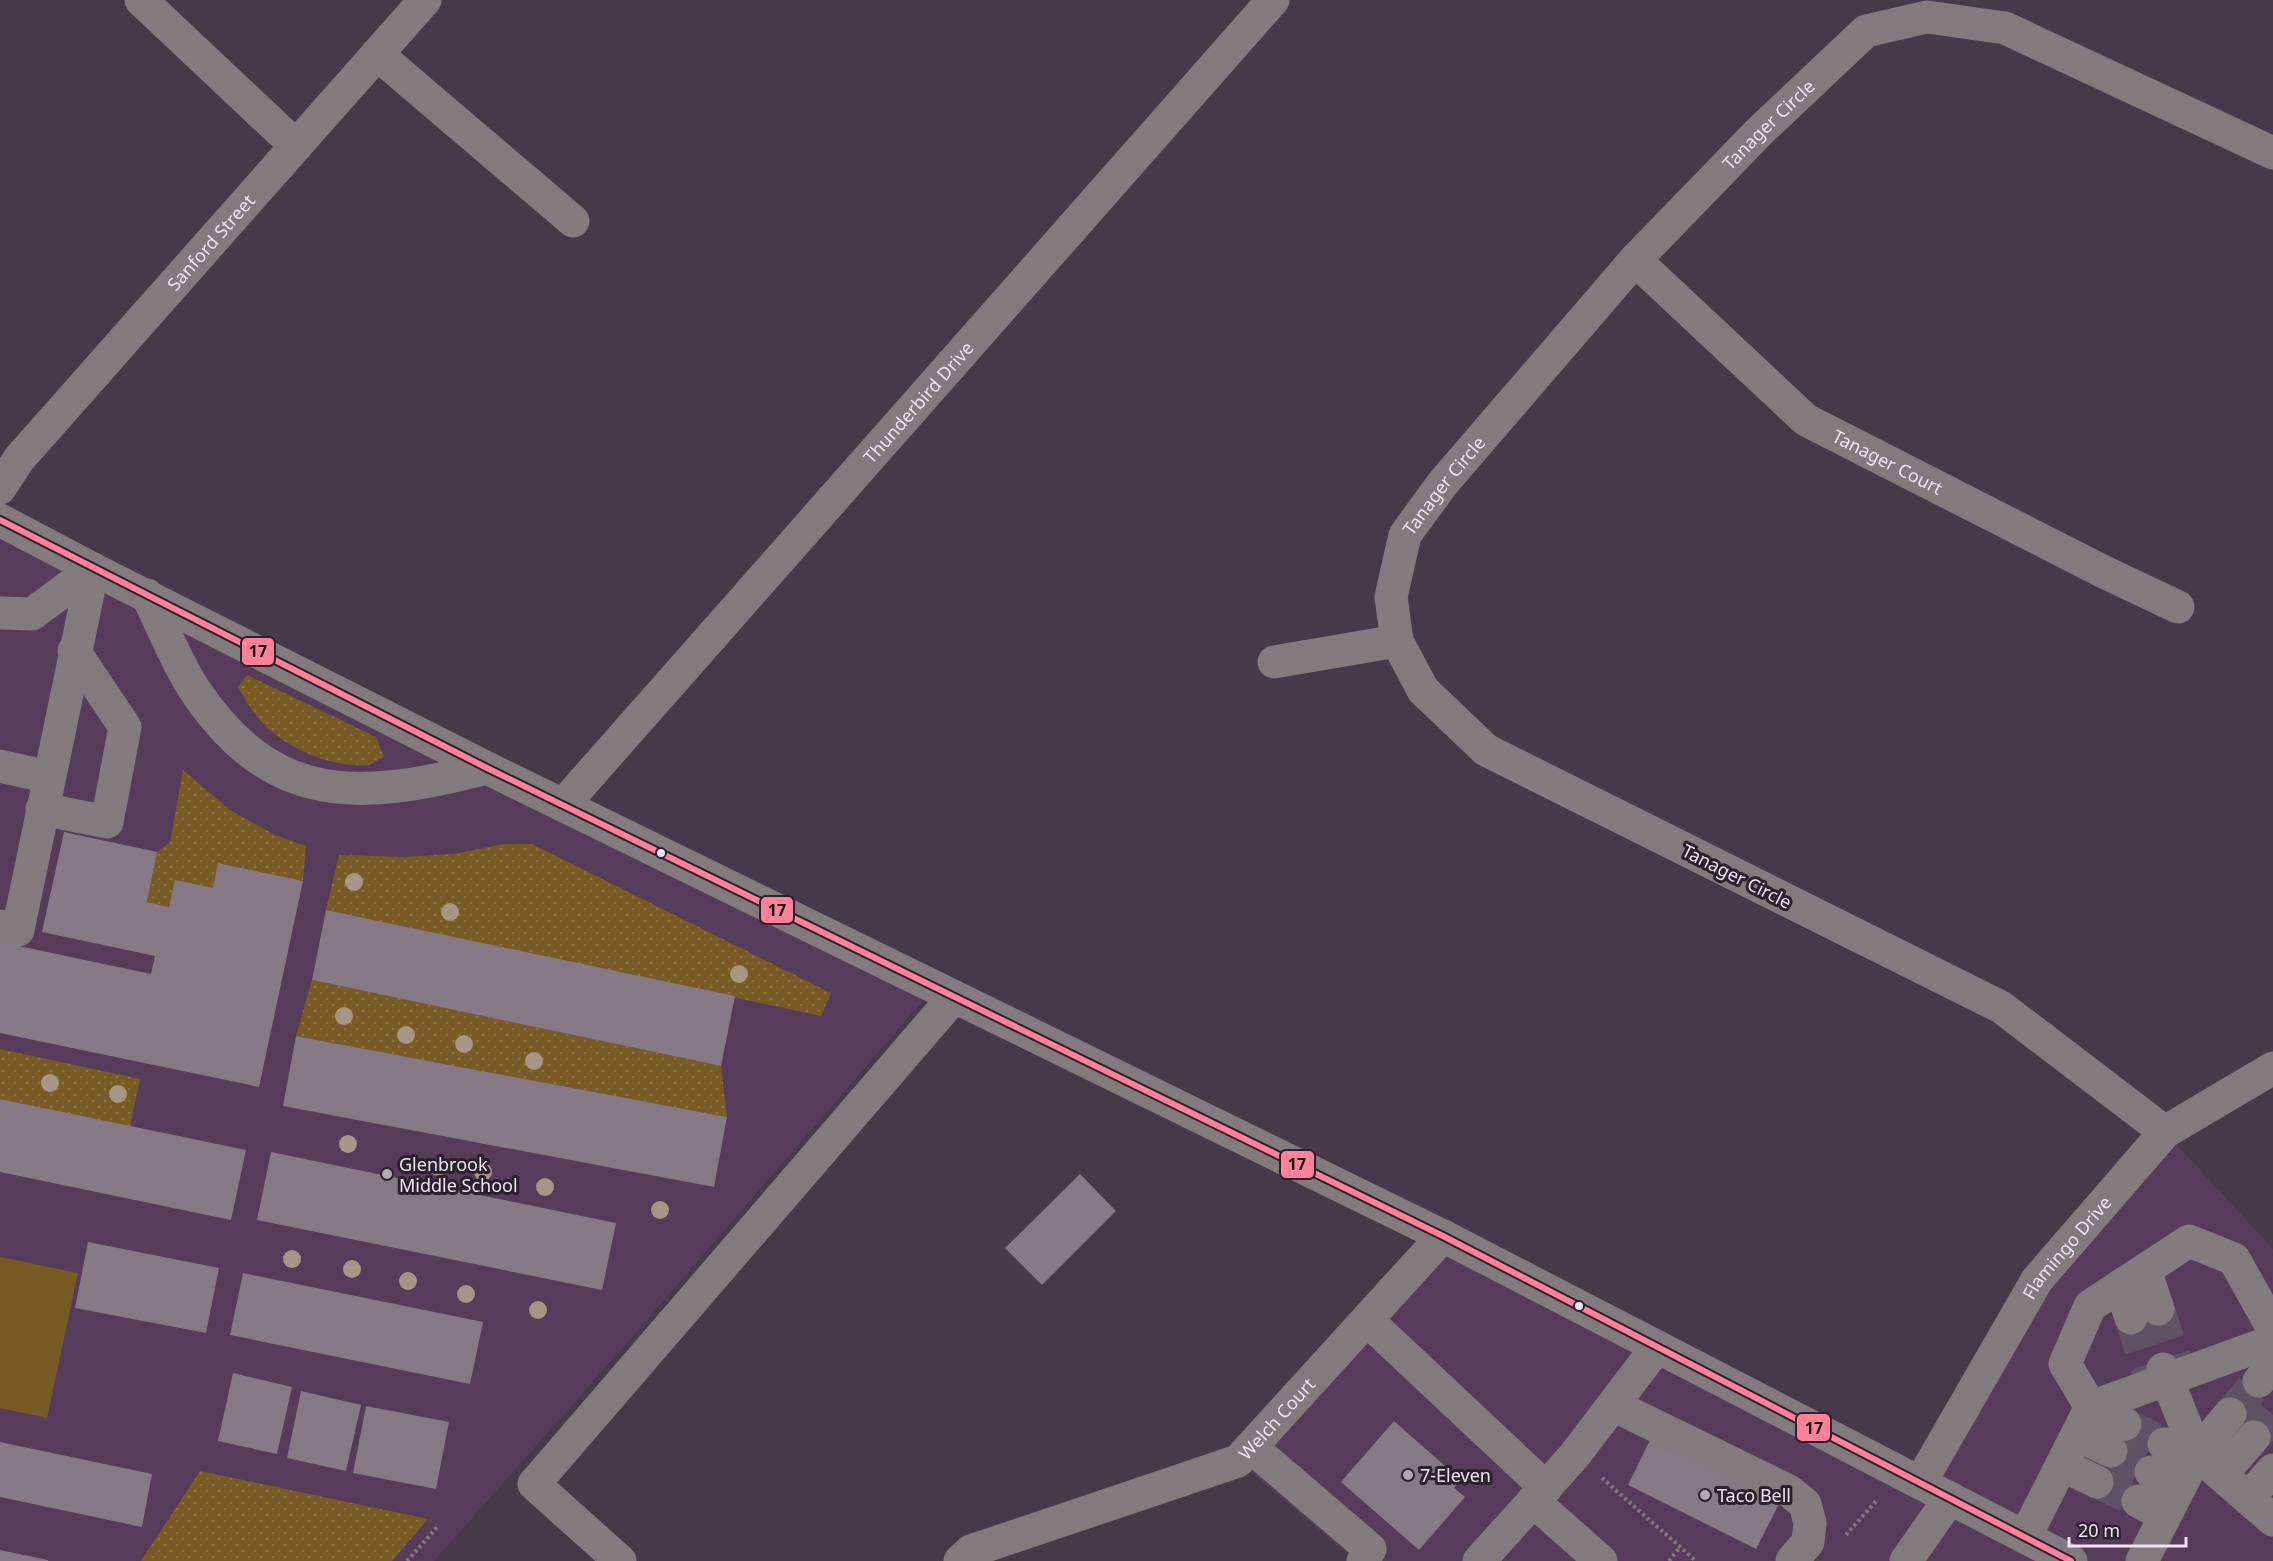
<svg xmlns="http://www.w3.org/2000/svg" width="2273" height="1561" font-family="'Noto Sans',sans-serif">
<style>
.built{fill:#573b5b}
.grass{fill:url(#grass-dots)}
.garden{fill:#785b24}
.building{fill:#867884}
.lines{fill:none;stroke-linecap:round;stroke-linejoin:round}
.minor-tunnel{stroke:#605264;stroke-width:33;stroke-dasharray:33 16;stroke-linecap:butt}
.path{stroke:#81797e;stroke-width:4;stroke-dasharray:3 3;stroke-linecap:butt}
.minor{stroke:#827a7c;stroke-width:33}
.bus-1-casing{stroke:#2b202d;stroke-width:10}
.bus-1{stroke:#ff8098;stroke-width:6}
.tree{fill:#a79586}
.bus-dot{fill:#f1e2f4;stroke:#2b202d;stroke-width:2}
.poi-dot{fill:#b6a7b8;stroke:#2b202d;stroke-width:2}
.labels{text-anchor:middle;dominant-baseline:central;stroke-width:6;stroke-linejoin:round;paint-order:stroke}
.street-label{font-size:18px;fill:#f1e2f4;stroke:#2b202d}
.poi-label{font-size:18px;fill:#f1e2f4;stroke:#2b202d;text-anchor:start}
.line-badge{stroke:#2b202d;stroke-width:2}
.pale-badge-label{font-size:16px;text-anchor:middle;font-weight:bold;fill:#111}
</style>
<defs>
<pattern id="grass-dots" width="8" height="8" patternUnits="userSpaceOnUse" patternTransform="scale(1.5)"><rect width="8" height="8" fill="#785b24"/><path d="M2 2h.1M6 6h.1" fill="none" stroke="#8c7244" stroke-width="1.8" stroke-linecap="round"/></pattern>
</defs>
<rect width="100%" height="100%" fill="#47394a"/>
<path class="built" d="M0 520 935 987 612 1360 434 1561H0Z
M2165 1132 2273 1249V1561H1356L1238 1461 1443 1236 1920 1482 2037 1280Z"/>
<path class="grass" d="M247 675 376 737 384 757C379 760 373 764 368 765 329 768 283 747 258 718 250 709 244 697 238 687Z
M183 770 230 810 275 835 306 846 303 881 219 863 213 888 169 907 147 902 157 852 170 843Z
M504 844H532L831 993 821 1016 326 910 339 855 405 857 454 854Z
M312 980 721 1066 727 1117 296 1036Z
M0 1049 140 1079 130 1127 0 1099Z
M200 1471 428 1519 392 1561H141Z"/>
<path class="garden" d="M0 1257 78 1273 47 1418 0 1408Z"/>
<path class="building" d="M64 832 157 852 147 902 169 907 175 880 213 888 218 863 303 881 259 1087 0 1033V942L151 974 155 956 42 932Z
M326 910 735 996 721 1066 312 980Z
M296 1036 727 1117 714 1187 283 1106Z
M0 1099 246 1150 231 1220 0 1172Z
M271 1152 616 1223 602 1290 257 1220Z
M1080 1174 1116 1211 1042 1285 1005 1248Z
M88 1242 219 1268 206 1333 75 1308Z
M243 1273 483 1322 470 1384 230 1335Z
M233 1373 292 1387 277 1454 218 1441Z
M301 1391 361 1405 346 1471 287 1458Z
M366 1406 449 1422 436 1489 353 1473Z
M1394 1421 1461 1480 1454 1488 1465 1497 1419 1550 1341 1482Z
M1651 1438 1780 1502 1756 1549 1628 1485Z
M0 1442 152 1474 142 1527 0 1497Z
M0 1550 48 1560V1561H0Z"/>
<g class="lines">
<path class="minor-tunnel" d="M2158 1309 2177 1366
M2131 1318 2149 1373
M2230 1414 2259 1381
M2125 1424 2164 1444
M2254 1437 2273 1415
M2111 1451 2151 1472
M2097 1482 2138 1501"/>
<path class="path" d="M1602 1478 1696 1561
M1846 1535 1877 1500
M407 1561 439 1525
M1669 1561 1680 1547"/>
<g class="minor">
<path d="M141 0 296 146"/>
<path d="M377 54 573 221"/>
<path id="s1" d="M1635 260 1806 420 2102 571 2178 607"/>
<path id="s2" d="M0 488 19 459 425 0"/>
<path d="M0 520 93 569 487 768 1443 1236 2071 1561"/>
<path d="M147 595C162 625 176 661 194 689 273 808 362 800 487 768"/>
<path d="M0 613 32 614 93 569"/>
<path d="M1274 662 1397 641"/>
<path d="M0 766 49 777"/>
<path id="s3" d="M563 805 1273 0"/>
<path d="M42 809 107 822 125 727 74 651"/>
<path d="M0 926 18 930 93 569"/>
<path id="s4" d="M2165 1132 2001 1007 1486 750 1423 690 1397 641 1391 597 1405 535 1443 483 1635 260 1759 132 1866 31 1927 17 2005 28 2273 153"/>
<path d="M2145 1270 2158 1309"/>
<path d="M2120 1286 2131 1318"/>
<path d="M1367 1320 1546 1488"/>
<path d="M2259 1381 2273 1365"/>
<path d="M1613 1405 1789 1491 1805 1504 1810 1523 1808 1542 1792 1561"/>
<path d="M2230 1414 2197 1454 2273 1520"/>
<path d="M2125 1424 2091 1407 2065 1364 2090 1306 2189 1241 2234 1259 2273 1329"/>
<path d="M2077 1435 2111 1451"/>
<path d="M2164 1444 2194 1459"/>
<path d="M1251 1447 1370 1549 1363 1561"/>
<path d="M2062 1465 2097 1482"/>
<path d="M2151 1472 2180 1486"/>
<path d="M2221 1475 2254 1437"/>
<path id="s5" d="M1920 1483 2037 1280 2165 1132 2273 1068"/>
<path d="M2248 1498 2273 1470"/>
<path d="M1533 1501 1601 1561"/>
<path d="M2138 1501 2165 1516"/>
<path d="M2025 1537 2091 1407 2273 1341"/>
<path d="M620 1561 534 1484 954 997"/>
<path id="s6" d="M960 1561 971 1551 1238 1461 1443 1236"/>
<path d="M1479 1561 1574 1456 1657 1347"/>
<path d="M1906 1561 1950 1498"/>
<path d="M2142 1561 2197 1454 2163 1369"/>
</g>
<g class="bus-1-casing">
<path id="bus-1" d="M0 520 487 768 1443 1236 2071 1561"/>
</g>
<use href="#bus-1" class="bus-1"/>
</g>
<g class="tree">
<circle cx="354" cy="882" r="9"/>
<circle cx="450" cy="912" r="9"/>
<circle cx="739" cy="974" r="9"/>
<circle cx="344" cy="1016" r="9"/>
<circle cx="406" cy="1035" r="9"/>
<circle cx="464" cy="1044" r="9"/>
<circle cx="534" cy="1061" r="9"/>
<circle cx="50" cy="1083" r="9"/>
<circle cx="118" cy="1094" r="9"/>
<circle cx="348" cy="1144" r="9"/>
<circle cx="438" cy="1167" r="9"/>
<circle cx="483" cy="1172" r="9"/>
<circle cx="545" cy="1187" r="9"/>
<circle cx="660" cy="1210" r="9"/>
<circle cx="292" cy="1259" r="9"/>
<circle cx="352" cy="1269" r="9"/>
<circle cx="408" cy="1281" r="9"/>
<circle cx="466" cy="1294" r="9"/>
<circle cx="538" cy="1310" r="9"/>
</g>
<g class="bus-dot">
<circle cx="661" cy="853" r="5"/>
<circle cx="1579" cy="1306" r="5"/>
</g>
<g class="poi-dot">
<circle cx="387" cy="1174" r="6"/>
<circle cx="1408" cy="1475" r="6"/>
<circle cx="1705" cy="1495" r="6"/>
</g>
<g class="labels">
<g class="street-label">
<text stroke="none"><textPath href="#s4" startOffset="1581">Tanager Circle</textPath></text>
<text stroke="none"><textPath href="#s2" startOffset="324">Sanford Street</textPath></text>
<text stroke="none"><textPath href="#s3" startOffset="537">Thunderbird Drive</textPath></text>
<text stroke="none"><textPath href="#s1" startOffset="326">Tanager Court</textPath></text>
<text stroke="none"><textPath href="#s4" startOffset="1095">Tanager Circle</textPath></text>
<text transform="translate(1737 876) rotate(27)">Tanager Circle</text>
<text stroke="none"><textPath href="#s5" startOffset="278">Flamingo Drive</textPath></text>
<text stroke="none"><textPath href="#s6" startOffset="354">Welch Court</textPath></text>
</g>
<g class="poi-label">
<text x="399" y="1164">Glenbrook<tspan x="399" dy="21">Middle School</tspan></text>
<text x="1420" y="1475">7-Eleven</text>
<text x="1717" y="1495">Taco Bell</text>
</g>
</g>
<g class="line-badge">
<rect x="241" y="637" width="34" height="29" rx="6" fill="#ff8098"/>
<rect x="760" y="896" width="34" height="28" rx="6" fill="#ff8098"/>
<rect x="1280" y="1150" width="35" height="29" rx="6" fill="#ff8098"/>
<rect x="1796" y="1413" width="35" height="29" rx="6" fill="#ff8098"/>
</g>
<g class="pale-badge-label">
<text x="258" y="657">17</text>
<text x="777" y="916">17</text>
<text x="1297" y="1170">17</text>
<text x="1814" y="1434">17</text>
</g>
<path d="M2069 1537v9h117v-9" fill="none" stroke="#f1e2f4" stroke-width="3"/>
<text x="2078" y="1537" font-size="18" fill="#f1e2f4" stroke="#2b202d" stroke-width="4.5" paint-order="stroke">20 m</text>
</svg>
